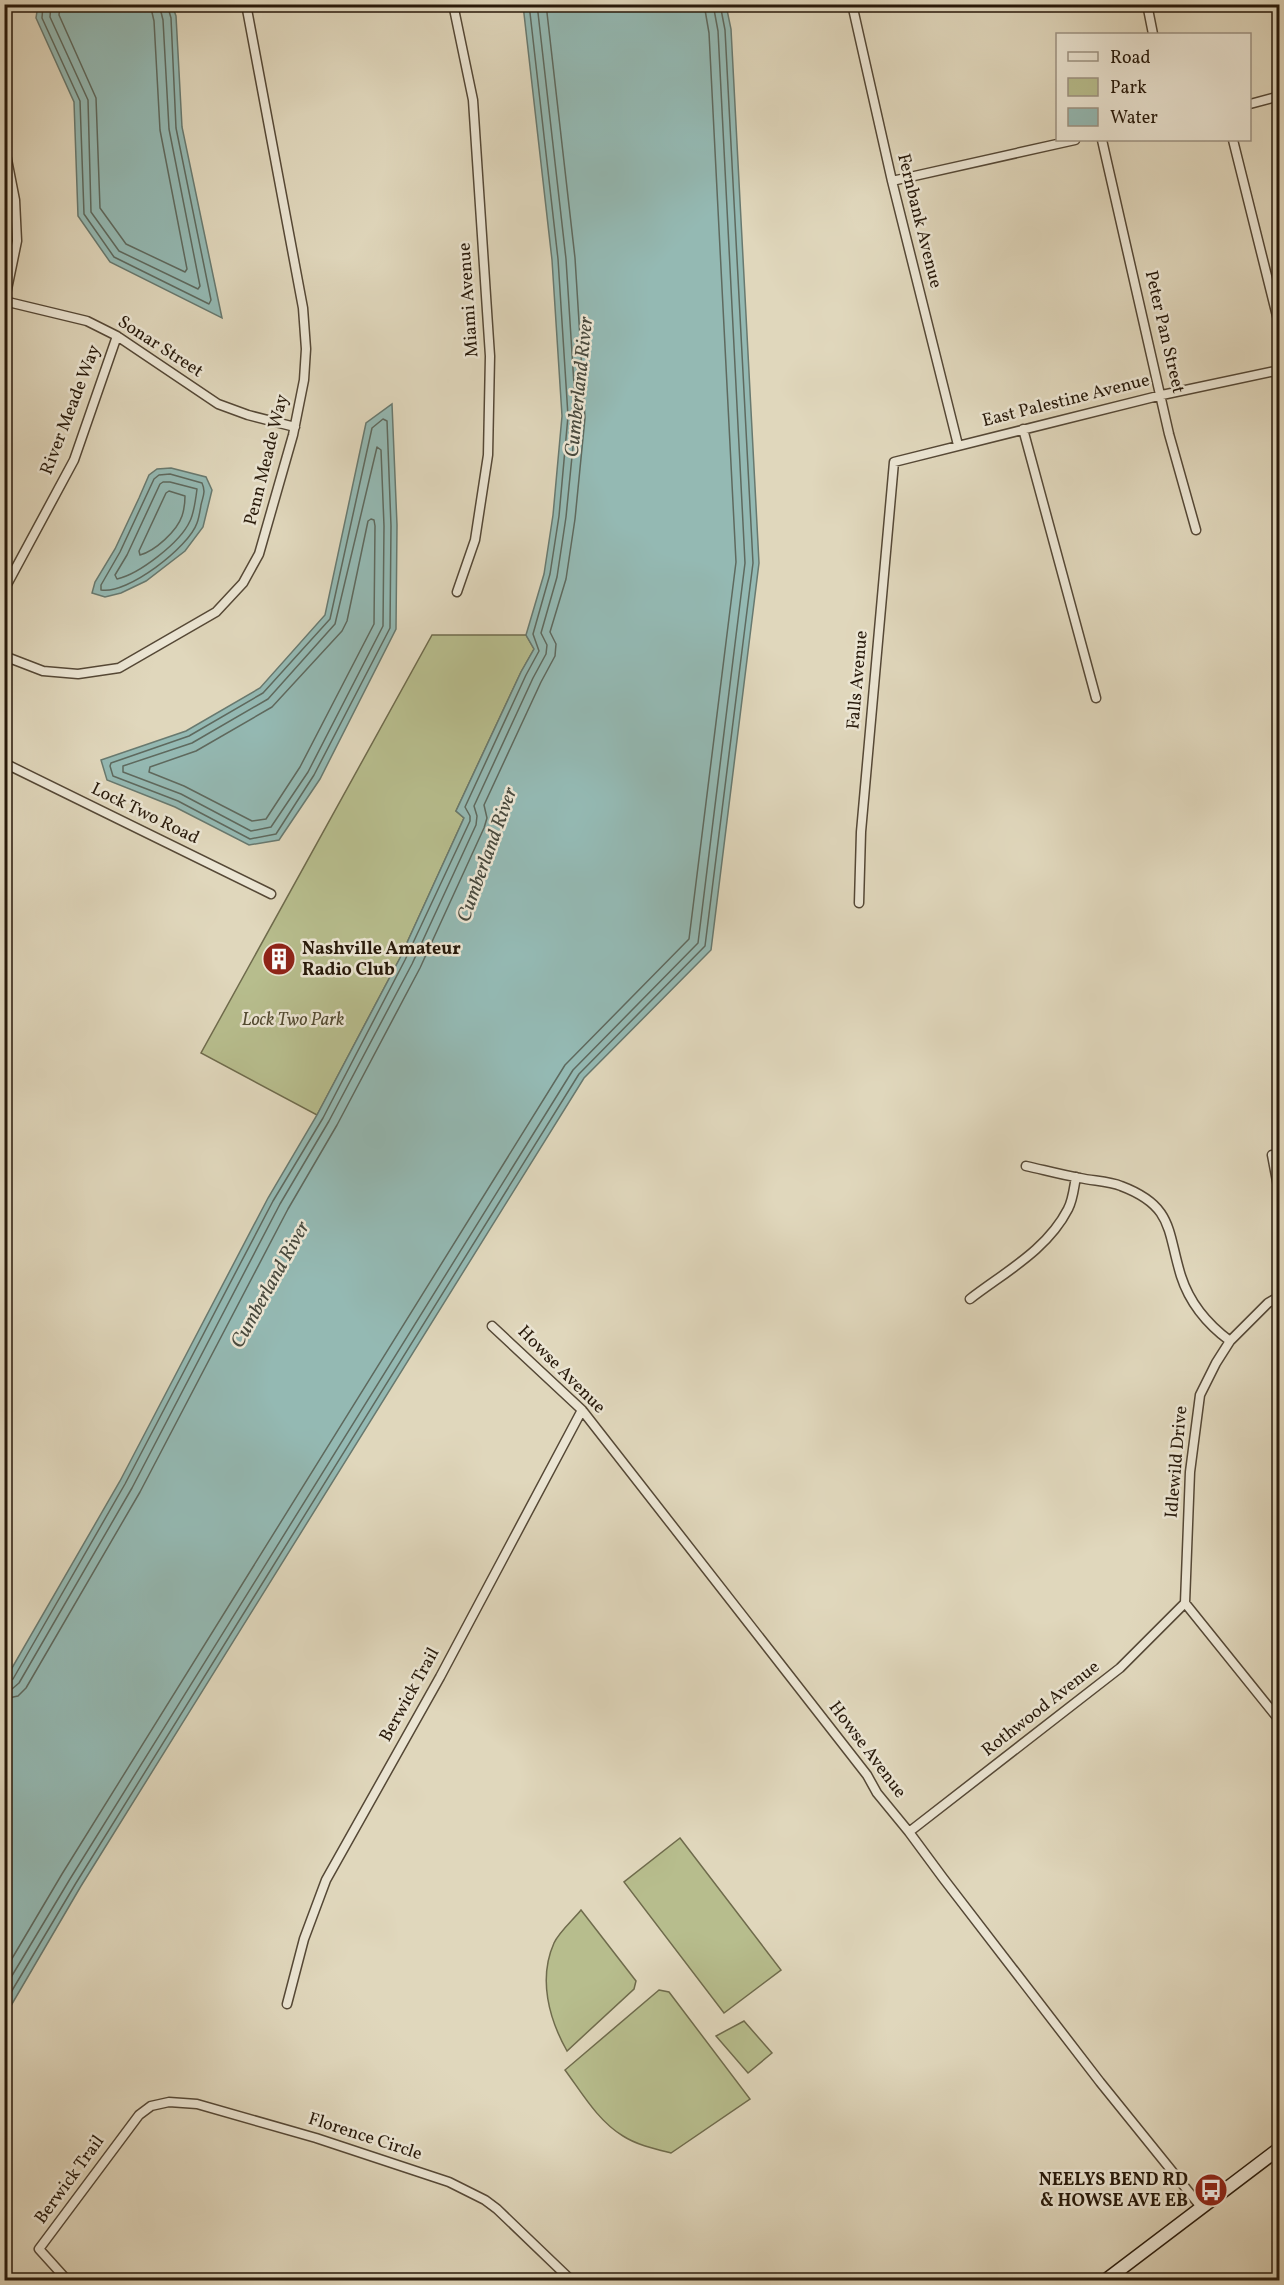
<svg xmlns="http://www.w3.org/2000/svg" width="1284" height="2285" font-family="Vollkorn,serif">
<style>
.green{fill:#b7bd8d;stroke:#6f6b4c;stroke-width:1.5}
.water{fill:#94b9b3;stroke:#68796f;stroke-width:1.5}
.lines{fill:none;stroke-linecap:round;stroke-linejoin:round}
.shore{stroke:#5e695e;stroke-width:1.5}
.minor-casing{stroke:#554836;stroke-width:11}
.secondary-casing{stroke:#27190a;stroke-width:15}
.minor{stroke:#ebe5d3;stroke-width:8}
.secondary{stroke:#ebe5d3;stroke-width:12}
.labels{text-anchor:middle;dominant-baseline:central;stroke-width:5;stroke-linejoin:round;paint-order:stroke}
.street-label{font-size:18px;fill:#27190a;stroke:#ebe5d3}
.poi-label{font-size:18px;font-weight:bold;fill:#27190a;stroke:#ebe5d3;text-anchor:start}
.park-label{font-size:18px;font-style:italic;fill:#524a31;stroke:#ebe5d3}
.water-label{font-size:20px;font-style:italic;fill:#48493d;stroke:#ebe5d3}
</style>
<rect width="100%" height="100%" fill="#e0d7bc"/>
<filter id="stains"><feTurbulence type="fractalNoise" baseFrequency=".00333" numOctaves="4"/><feColorMatrix values="0 0 0 0 .2 0 0 0 0 .09 0 0 0 0 .02 0 0 0 .5 -.17"/></filter>
<radialGradient id="worn" r=".72"><stop offset=".6" stop-color="#630" stop-opacity="0"/><stop offset="1" stop-color="#630" stop-opacity=".3"/></radialGradient>
<path class="green" d="M432 635H526L534 649 521 672 456 811 464 818 400 958 317 1115 201 1053Z
M680 1838 781 1970 724 2013 624 1882Z
M581 1910 636 1981 634 1989 567 2051C549 2019 538 1979 554 1943 559 1932 573 1920 581 1910Z
M659 1990 669 1992 750 2099 671 2153C655 2149 637 2145 623 2136 598 2121 582 2093 565 2070Z
M744 2021 772 2053 748 2073 716 2036Z"/>
<path class="water" d="M38 5H172L176 16 182 127 222 318 110 262 78 216 74 102 36 18Z
M523 5H726L731 29 759 563 711 950 584 1078 81 1886 5 2016V1680L120 1481 268 1198 317 1115 400 958 464 818 456 811 521 672 534 649 526 635 544 574 553 515 562 416 552 260Z
M392 404 397 525 396 629 320 779 279 840 249 845 175 807 107 780 101 760 186 731 260 688 325 615 366 423Z
M171 468 206 477 212 490 203 527 185 551 146 581 121 593 105 597 92 593 95 582 115 549 139 498 149 475 157 469Z"/>
<g class="lines">
<path class="shore" d="M43 4 42 18 80 101 84 214 114 257 209 304 211 300 176 128 171 18 167 4
M51 4 50 17 88 100 91 212 119 251 198 289 200 286 169 129 163 20 159 4
M60 4 59 15 96 98 100 208 126 244 185 272 187 269 160 130 154 21 150 4
M383 419 387 421 391 526 390 628 314 775 276 834 250 839 178 801 113 776 110 766 111 763 189 736 263 693 330 619 372 428Z
M377 447 381 450 384 526 383 626 308 772 271 827 251 831 181 794 123 772V766L192 743 268 699 335 624Z
M170 474 202 483C206 492 203 496 201 505 200 511 199 518 197 523 189 547 127 595 101 590V585L120 552 154 479 159 475Z
M163 482H170L197 489C196 497 194 513 190 521 180 543 139 574 117 579L115 575 127 555 160 484Z
M169 491 185 496C185 502 184 510 182 516 177 531 155 551 140 555L139 551 166 493Z
M371 519 374 520 375 526 374 624 300 767 266 819 252 821 184 786 149 772 150 767 196 751 272 707 342 631 347 621 368 521Z
M4 1682 13 1679 125 1484 273 1201 323 1118 405 960 470 821V816L465 807 526 675 539 651 533 634 550 574 559 516 568 416 558 259 529 4
M4 1690 12 1689 19 1683 132 1488 280 1204 329 1121 412 964 476 825 477 816 474 806 533 678 546 654 547 645 541 633 557 577 566 517 576 416 566 259 537 4
M4 1699 18 1696 26 1688 140 1492 288 1209 337 1125 420 968 484 828 487 818 484 805 541 682 555 656 556 644 550 632 566 579 575 519 585 418 575 258 546 4
M4 1972 62 1874 565 1065 689 939 736 562 709 33 704 4
M4 1989 70 1879 573 1070 698 943 745 563 718 31 713 4
M4 2004 76 1883 579 1074 705 946 753 563 725 30 720 4"/>
<g class="minor-casing">
<path id="minor" d="M453 4 473 100 490 356 488 455 475 540 457 592
M852 4 892 181 958 445
M1147 4 1153 34
M1250 104 1280 96
M1102 140 1169 434 1196 530
M1233 140 1280 328
M4 144 15 200 17 241 4 304
M892 181 1075 140
M4 301 87 321 117 336 218 404 248 415 295 427
M1023 429 1096 698
M4 590 74 460 117 336
M4 656 43 671 78 674 119 668 216 612 243 583 259 554 293 435 304 380 306 349 303 308 246 4
M4 763 271 894
M859 903 861 832 894 462 1162 395 1280 370
M1272 1155 1280 1197
M1026 1166C1044 1170 1062 1175 1080 1178 1093 1181 1109 1181 1121 1186 1174 1206 1167 1231 1181 1276 1190 1304 1207 1324 1230 1341
M970 1299C1005 1272 1047 1250 1068 1209 1073 1200 1074 1187 1076 1177
M492 1326 582 1410 867 1775 877 1793 909 1832 943 1878 1100 2082 1201 2207
M1185 1603 1190 1472 1200 1395 1216 1363 1230 1341 1268 1303 1280 1296
M1185 1603 1280 1721
M909 1832 1120 1668 1185 1603
M287 2004 304 1939 326 1880 440 1677 582 1410
M67 2280 39 2249 139 2115 151 2106 169 2102 197 2104 316 2138 449 2182 485 2200 497 2209 571 2280"/>
</g>
<g class="secondary-casing">
<path id="secondary" d="M1106 2280 1280 2148"/>
</g>
<use href="#minor" class="minor"/>
<use href="#secondary" class="secondary"/>
</g>
<defs>
<g id="building-disc" transform="scale(1.725)"><circle r="9.5" fill="#8f2418" stroke="#ebe5d3"/><path d="M-4-6H4V6H1V3H-1V6H-4ZM-2.5-4.3h1.7v1.8h-1.7ZM.8-4.3h1.7v1.8H.8ZM-2.5-1h1.7V.8h-1.7ZM.8-1h1.7V.8H.8Z" fill="#fff"/></g>
<g id="bus-disc" transform="scale(1.725)"><circle r="9.5" fill="#8f2418" stroke="#ebe5d3"/><path d="M-5-6H5V4H4V6H2V4H-2V6H-4V4H-5ZM-3.5-4V0h7V-4ZM-3.5 1.2v1.5H-2V1.2ZM2 1.2v1.5H3.5V1.2Z" fill="#fff"/></g>
</defs>
<g fill-rule="evenodd">
<use href="#building-disc" x="279" y="959"/>
<use href="#bus-disc" x="1211" y="2190"/>
</g>
<g class="labels">
<g class="street-label">
<text transform="translate(919 221) rotate(76)">Fernbank Avenue</text>
<text transform="translate(469 300) rotate(-94)">Miami Avenue</text>
<text transform="translate(1164 332) rotate(77)">Peter Pan Street</text>
<text transform="translate(160 347) rotate(33)">Sonar Street</text>
<text transform="translate(1066 401) rotate(-14)">East Palestine Avenue</text>
<text transform="translate(71 410) rotate(-69)">River Meade Way</text>
<text transform="translate(267 460) rotate(-76)">Penn Meade Way</text>
<text transform="translate(858 680) rotate(-85)">Falls Avenue</text>
<text transform="translate(145 814) rotate(26)">Lock Two Road</text>
<text transform="translate(561 1370) rotate(45)">Howse Avenue</text>
<text transform="translate(1177 1462) rotate(-85)">Idlewild Drive</text>
<text transform="translate(410 1695) rotate(-61)">Berwick Trail</text>
<text transform="translate(1041 1709) rotate(-38)">Rothwood Avenue</text>
<text transform="translate(867 1750) rotate(53)">Howse Avenue</text>
<text transform="translate(365 2137) rotate(18)">Florence Circle</text>
<text transform="translate(70 2180) rotate(-54)">Berwick Trail</text>
</g>
<g class="poi-label">
<text x="302" y="949">Nashville Amateur<tspan x="302" dy="21">Radio Club</tspan></text>
<text x="1188" y="2180" text-anchor="end">NEELYS BEND RD<tspan x="1188" dy="21">&amp; HOWSE AVE EB</tspan></text>
</g>
<g class="park-label">
<text x="293" y="1020">Lock Two Park</text>
</g>
<g class="water-label">
<text transform="translate(580 387) rotate(-84)">Cumberland River</text>
<text transform="translate(488 855) rotate(-70)">Cumberland River</text>
<text transform="translate(271 1285) rotate(-61)">Cumberland River</text>
</g>
</g>
<rect width="1284" height="2285" fill="none" stroke="#e0d7bc" stroke-width="24"/>
<rect x="6" y="6" width="1272" height="2273" fill="none" stroke="#27190a" stroke-width="3"/>
<rect x="12" y="12" width="1260" height="2261" fill="none" stroke="#27190a" stroke-width="1.5"/>
<rect x="1056" y="33" width="195" height="108" fill="#ebe5d3" stroke="#9d9383" stroke-width="1.5"/>
<rect x="1068" y="52" width="30" height="9" fill="#ebe5d3" stroke="#9d9383" stroke-width="1.5"/>
<text x="1110" y="63" font-size="18" fill="#27190a">Road</text>
<rect x="1068" y="78" width="30" height="18" fill="#b7bd8d" stroke="#9d9383" stroke-width="1.5"/>
<text x="1110" y="93" font-size="18" fill="#27190a">Park</text>
<rect x="1068" y="108" width="30" height="18" fill="#94b9b3" stroke="#9d9383" stroke-width="1.5"/>
<text x="1110" y="123" font-size="18" fill="#27190a">Water</text>
<rect width="100%" height="100%" filter="url(#stains)"/>
<rect width="100%" height="100%" fill="url(#worn)"/>
</svg>
